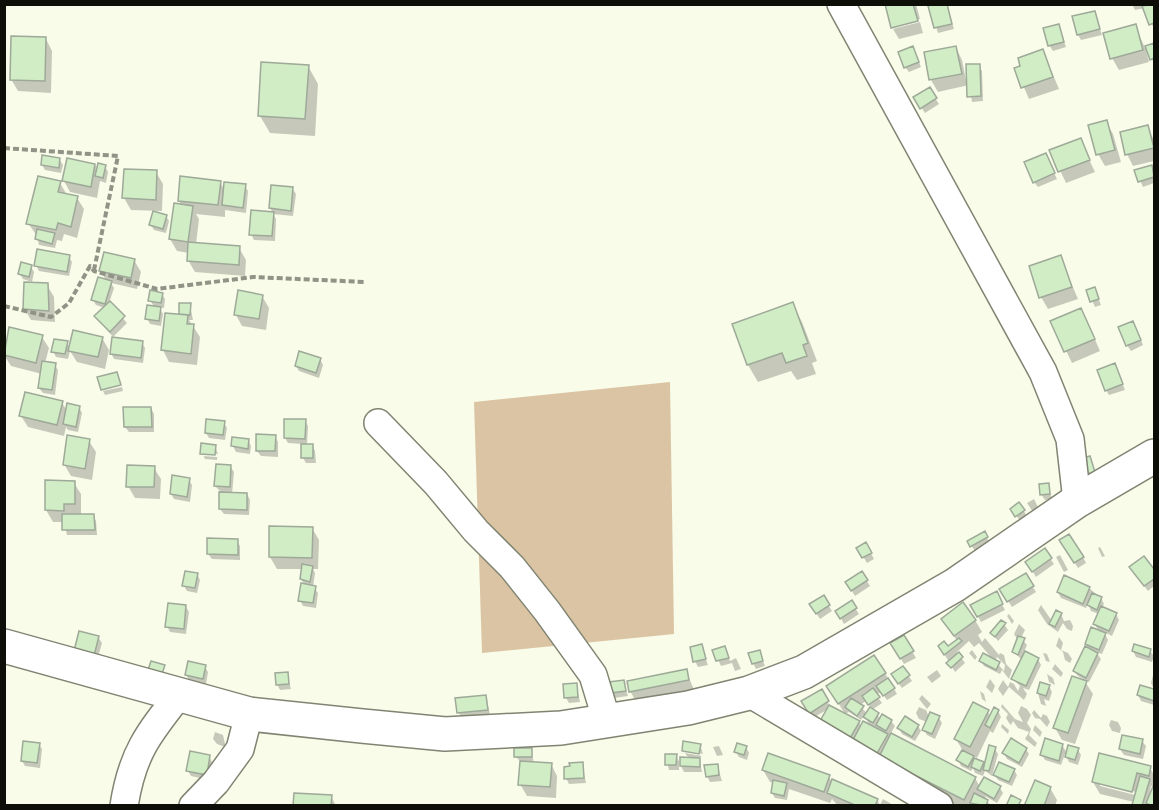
<svg xmlns="http://www.w3.org/2000/svg" width="1159" height="810" font-family="'Asap Condensed',sans-serif">
<style>
.green{fill:#dbc4a3}
.shadow{fill:#0003;fill-rule:evenodd}
.building{fill:#d1edc5;stroke:#9ea999;stroke-width:1.5}
.lines{fill:none;stroke-linecap:round;stroke-linejoin:round}
.minor-casing{stroke:#808472;stroke-width:30}
.major-casing{stroke:#808472;stroke-width:36}
.path{stroke:#909385;stroke-width:4;stroke-dasharray:6 3;stroke-linecap:butt}
.minor{stroke:#fff;stroke-width:27}
.major{stroke:#fff;stroke-width:33}
</style>
<rect width="100%" height="100%" fill="#f8fce8"/>
<path class="green" d="M670 382 674 634 482 653 474 402Z"/>
<path class="shadow" d="M886 4H916L920 19 893 26V29Z
M946 4 954 29 938 33 930 7Z
M1132 4H1142L1143 7 1154 4V29L1145 8 1135 10Z
M1094 12 1102 35 1081 40 1078 35Z
M920 22 923 33 899 39 893 29Z
M1058 25 1066 47 1053 51 1049 45Z
M1135 26 1145 48 1154 44V64L1148 49 1146 50 1149 62 1119 70 1112 58Z
M46 39 52 51 51 93 18 91 11 79Z
M913 47 921 67 909 72 905 67Z
M956 48 962 60 966 80 979 66 982 71 983 101 972 102 969 85 938 92 931 80 926 53Z
M1043 51 1059 89 1029 99 1016 69Z
M308 66 318 84 315 136 270 133 260 116Z
M929 89 939 104 925 113 915 98Z
M1106 122 1113 134 1121 162 1105 166 1098 154Z
M1147 127 1154 140V161L1133 166 1127 154Z
M1080 140 1095 172 1066 183 1051 151Z
M59 159 63 165 61 173 45 170 42 165Z
M1048 160 1057 179 1038 187 1034 182Z
M95 165 98 170 105 166 108 172 106 183 100 181 97 198 70 192 64 181Z
M1151 166 1154 183 1143 187 1136 171Z
M156 172 163 184 162 211 131 210 124 198Z
M220 182 225 191 245 186 248 191 246 213 225 210V217L196 214 199 219 196 244 239 248 246 260 245 276 195 272 188 260 189 253 177 251 170 239 182 206 179 201Z
M60 183 67 195 77 198 84 209 77 238 64 234 62 241 57 240 55 248 39 245 37 236 28 223Z
M292 188 296 194 293 216 273 214 276 219 275 241 254 240 251 234 273 213 270 208Z
M166 216 169 221 166 233 154 230 151 225Z
M69 257 72 262 69 276 39 271 36 265Z
M1060 257 1078 299 1048 309 1041 297Z
M134 260 141 272 137 289 111 283 114 288 109 303 127 323 113 337 96 317 105 308 96 305 93 300 107 282 101 271Z
M31 267 34 272 32 282 23 279 20 274Z
M47 285 54 297 55 322 31 320 24 308Z
M1088 291 1097 295 1101 305 1095 307Z
M162 294 165 299 164 308 159 307 163 314 161 326 150 324 147 318 154 307 150 300Z
M262 296 269 308 266 330 242 326 236 315Z
M792 304 802 322 817 361 812 363 816 374 797 380 791 371 758 382 748 365 734 325Z
M190 305 193 320H189L200 337 197 365 169 362 163 350 182 316 180 314Z
M1087 321 1100 351 1072 363 1052 322Z
M1136 328 1143 345 1131 351 1127 345Z
M10 329 42 337 49 348 45 363 55 365 58 370 55 395 43 393 39 388 42 374 11 366 4 355Z
M102 338 109 350 105 369 77 362 70 351 68 359 56 357 53 351 67 343 70 348Z
M142 343 145 348 143 363 114 359 111 353Z
M320 359 323 365 319 378 299 371 296 366Z
M1117 370 1125 390 1109 395 1106 390Z
M122 387 123 391 105 395 103 391Z
M62 403 67 411 79 407 82 413 78 432 68 430 66 427 64 436 28 427 21 416Z
M151 408 154 414V432H129L125 427Z
M305 421 308 426 307 445H312L315 451 316 463H306L303 458V444L288 443 285 438Z
M224 423 227 428 225 440 209 438 206 433Z
M275 436 278 442V457L261 456 257 451Z
M248 440 251 446 250 454 236 452 233 446Z
M89 441 96 452 92 480 71 476 64 464Z
M203 445 215 446 218 454 203 453V456L217 457V460L205 459 202 453Z
M230 466 234 472 232 494H247L250 500 249 515 224 514 220 509V491L215 486Z
M154 468 161 479 160 499 135 498 128 486Z
M189 480 192 485 190 502 174 499 171 494Z
M74 483 81 494V516H93L96 521 97 535H67L64 522H53L46 510Z
M1048 485 1052 499 1045 500 1041 494Z
M1034 499 1039 509 1033 512 1027 503Z
M1019 504 1027 516 1020 521 1012 509Z
M312 528 319 540 318 569H313L315 573 313 587 318 593 316 608 303 606 300 600 305 586 301 579 303 569H277L270 557Z
M984 533 990 543 975 551 969 542Z
M237 541 240 546V560L212 559 208 554Z
M1061 541 1083 557 1086 563 1078 568Z
M866 544 874 559 867 563 858 548Z
M1100 547 1105 556 1102 557 1098 548Z
M1044 550 1054 564 1036 577 1027 562Z
M1060 555 1068 570 1064 572 1056 557Z
M1144 558 1154 572V586L1148 591 1134 573Z
M862 573 870 586 855 596 847 583Z
M197 574 200 580 197 593 187 591 184 586Z
M1025 575 1036 592 1012 607 1001 590Z
M1089 588 1101 598 1104 604 1102 608 1116 614 1119 620 1112 636 1104 632 1108 640 1102 654 1096 652 1101 659 1089 682 1078 676 1074 671 1090 650 1086 644 1099 632 1095 624 1099 614 1091 611 1088 604 1086 608 1061 598 1058 592Z
M996 593 1005 610 981 622 972 606Z
M823 597 832 611 820 619 811 605Z
M851 602 859 614 844 624 837 611Z
M1041 605 1052 621 1061 614 1064 621 1070 620 1073 626 1072 631 1067 629 1063 623 1058 632 1047 624 1038 610Z
M186 607 189 612 186 634 170 632 167 626Z
M1009 614 1014 621 1012 624 1007 616Z
M943 619 975 620 982 632 978 635 982 642 985 638 999 655 1000 653 1004 655 1006 664 1012 670 1009 679 1002 670 1000 674 984 666 981 661H994L979 643 974 647 969 641 957 652 965 663 955 672 943 652 957 641ZM997 657 1005 665 1004 671 995 661Z
M1004 624 1008 630 998 641 992 633Z
M1019 624 1025 630 1021 638 1027 645 1024 652 1038 659 1041 665 1029 690 1023 688 1027 694 1024 700 1009 687 1003 696 998 689 1003 680 1008 687 1010 682 1014 684 1018 691 1020 686 1013 679 1022 660 1014 652 1017 639 1014 634Z
M80 633 98 637 102 643 97 661Z
M904 637 916 658 904 664 892 644Z
M1059 637 1063 643 1061 650 1068 653 1072 659 1070 663 1065 660 1063 652 1056 646Z
M701 646 708 665 698 667 695 661Z
M972 650 977 657 975 660 969 653Z
M714 651 727 653 730 661 736 658 741 669 735 671 732 663 721 666Z
M1133 651H1150L1154 656 1152 662 1136 657Z
M759 652 765 666 756 669 753 663Z
M1043 653 1047 654 1050 662 1046 661Z
M1055 664 1063 673 1061 677 1052 669Z
M205 667 208 672 206 684 189 680 186 675Z
M903 668 912 681 902 688 896 680Z
M937 670 941 676 932 683 927 677Z
M686 671 695 692 637 703 630 691Z
M1154 671V689L1151 683Z
M885 673 897 694 887 700 881 692 876 695 882 703 872 710 881 719 891 721 895 726 890 735 975 778 980 787 1000 788 1003 793 997 803 985 796 990 806H951L860 753 828 709 813 718 803 702 821 691 831 708 859 722 861 727 870 726 864 715 861 720 849 712 845 714 835 698ZM866 701 871 708 867 714 860 705Z
M287 674 291 689 280 690 277 684Z
M1047 674 1053 678 1055 685 1049 682Z
M990 679 995 686 992 693 986 687Z
M1084 680 1093 694 1075 744 1062 740 1055 728Z
M623 681 628 696 607 699 604 694Z
M576 684 580 702 569 703 566 698Z
M1049 686 1052 692 1049 701 1044 699 1046 706 1041 704 1038 693Z
M1141 687 1154 691V705L1141 701 1138 695Z
M980 691 984 694 986 702 982 699Z
M922 695 931 704 927 709 919 699Z
M486 696 490 715 462 717 458 712Z
M1002 704 1015 719 1023 722 1018 713 1021 706 1027 709 1031 715 1027 723 1031 729 1029 735 1037 743 1035 747 1025 739 1029 732 1018 728 1013 721 1011 725 1009 723 1006 718 1008 714 1001 707Z
M919 707 926 710 929 717 939 718 942 723 935 739 927 735 924 730 927 722 919 719 916 713Z
M1034 710 1041 718 1043 714 1047 716 1050 722 1047 727 1040 719 1035 718 1032 713Z
M987 711 991 717 998 711 1001 717 993 733 990 731 977 758 971 755 985 767 995 749 998 754 992 776 985 771 983 776 975 773 973 768 971 771 961 766 958 760 963 751 956 739Z
M1111 720 1118 722 1121 728 1120 733 1112 731 1109 725Z
M1002 724 1009 730 1008 734 1001 727Z
M1035 725 1042 732 1040 737 1033 730Z
M918 726 921 731 915 741 902 734 899 728Z
M215 732 223 735 225 744 234 746 224 752 225 747 217 744 213 739Z
M1142 741 1146 746 1143 759 1124 755 1120 749Z
M685 742 700 745 703 754 685 750V753L702 756 699 758 702 772H684L679 762V770H669L666 756H676L681 765 682 759H693L687 756 683 750Z
M39 744 42 749 40 768 25 766 22 761Z
M1062 745 1067 753 1078 750 1081 755 1078 765 1069 762 1065 754 1061 765 1045 760 1042 755Z
M719 746 723 755 717 756 713 747Z
M746 747 749 753 747 760 739 757 736 752Z
M1026 749 1029 754 1022 767 1007 759 1004 753Z
M531 750 534 763 551 764 557 776 556 798 527 796 520 784 521 762 516 757Z
M209 756 212 762 209 780 191 776 188 771Z
M582 764 586 783 569 784 566 778Z
M717 765 722 781 710 782 707 776Z
M1150 768 1154 775V787L1151 786 1149 796 1154 788V806H1149L1147 802 1146 806H1134V802L1100 794 1093 782ZM1100 783 1140 793 1139 796 1100 786Z
M763 770 829 776 831 781 877 800 880 805 883 799 895 806H838L832 799 830 803 789 789 787 800 775 798 772 793 774 783 770 782Z
M1014 770 1017 775 1012 786 998 780 995 775Z
M1050 788 1057 800 1055 806H1026Z
M331 796 336 806H294Z"/>
<path class="building" d="M885 4H913L918 21 891 28Z
M934 4H947L952 24 934 28 928 6Z
M1154 4V23L1149 25 1142 6Z
M1095 11 1100 29 1077 35 1072 16Z
M1059 24 1064 42 1048 46 1043 28Z
M1136 24 1143 50 1110 59 1103 33Z
M11 36 46 37 45 81 10 80Z
M1154 43V58L1150 60 1145 46Z
M913 46 919 62 904 68 898 52Z
M956 46 962 74 929 80 924 52Z
M1043 49 1053 77 1021 88 1014 68 1020 66 1018 58Z
M261 62 309 65 305 119 258 116Z
M966 64H980L981 96 967 97Z
M930 87 937 98 920 109 913 97Z
M1107 120 1115 150 1096 155 1088 125Z
M1148 125 1154 148 1125 155 1120 132Z
M1081 138 1090 160 1058 172 1049 150Z
M1046 153 1055 173 1033 183 1024 162Z
M42 155 60 158 59 168 41 165Z
M67 158 95 164 91 187 62 181Z
M98 163 106 165 103 178 95 176Z
M1152 165 1154 177 1138 182 1134 170Z
M124 169 157 170 156 200 122 198Z
M38 176 61 181 58 192 78 196 71 227 58 223 56 230 26 224Z
M180 176 221 181 218 205 178 201Z
M224 182 246 184 243 208 222 205Z
M271 185 293 187 291 211 269 208Z
M174 203 193 206 188 242 169 239Z
M251 210 274 212 272 236 249 235Z
M153 211 167 215 163 229 149 225Z
M37 229 55 233 52 244 35 239Z
M188 242 240 246 239 265 187 261Z
M37 249 70 255 67 272 34 266Z
M104 252 135 259 131 278 99 271Z
M1061 255 1072 287 1039 298 1029 266Z
M21 262 32 265 29 277 18 274Z
M98 277 112 281 105 304 91 300Z
M24 282 48 283 49 311 23 309Z
M1095 287 1099 299 1090 302 1086 290Z
M150 290 163 293 161 303 148 301Z
M238 290 263 295 259 319 234 315Z
M110 301 125 316 110 332 94 316Z
M793 302 808 343 803 345 807 356 786 363 782 353 747 365 732 324Z
M179 303H191L190 315 179 314Z
M147 305 161 307 159 321 145 319Z
M1081 308 1095 339 1064 352 1050 321Z
M165 313 188 315 187 324H194L191 354 161 350Z
M1133 321 1141 340 1126 346 1118 327Z
M9 327 43 335 36 363 4 355Z
M73 330 103 337 98 357 68 351Z
M112 337 143 341 141 358 110 354Z
M54 339 68 341 65 354 51 352Z
M299 351 321 358 316 373 295 366Z
M42 361 56 363 52 390 38 388Z
M1115 363 1123 384 1105 391 1097 370Z
M117 372 121 385 101 390 97 377Z
M25 392 63 401 57 425 19 416Z
M67 403 80 406 76 427 63 424Z
M123 407H151L152 427H124Z
M206 419 225 421 223 435 205 433Z
M284 419H306L305 439 284 438Z
M256 434 276 435 275 451H256Z
M67 435 90 439 85 469 63 465Z
M232 437 249 439 248 449 231 446Z
M201 443 216 445 215 455 200 454Z
M301 444H313V458H301Z
M1090 456 1095 472 1087 474 1083 458Z
M216 464 231 465 230 487 214 486Z
M127 465 155 466 154 487H126Z
M172 475 190 478 187 497 170 494Z
M45 480 75 481V504H64V511L45 510Z
M1049 483 1050 494 1040 495 1039 484Z
M219 492 247 493V510L219 509Z
M1019 502 1025 510 1015 517 1010 509Z
M62 514H94L95 530H62Z
M269 526 313 527 312 558 269 557Z
M985 531 988 537 970 547 967 541Z
M1069 534 1084 557 1074 563 1059 540Z
M207 538 238 539V555L207 554Z
M866 542 872 553 862 558 856 548Z
M1045 548 1052 558 1032 572 1025 562Z
M1144 556 1154 569V579L1144 586 1129 567Z
M302 564 313 566 310 582 300 579Z
M185 571 198 573 195 588 182 586Z
M862 571 868 580 851 591 845 582Z
M1026 573 1034 586 1007 602 999 589Z
M1064 575 1090 587 1083 604 1057 592Z
M301 583 316 586 313 603 298 601Z
M997 591 1003 604 977 617 970 605Z
M1092 593 1102 597 1097 610 1087 605Z
M824 595 830 605 816 614 809 604Z
M852 600 857 608 840 619 835 611Z
M963 602 976 620 954 636 941 619Z
M168 603 186 605 184 629 165 627Z
M1101 606 1117 613 1109 631 1093 624Z
M1056 610 1062 613 1055 627 1049 624Z
M1001 620 1006 623 995 637 990 633Z
M1091 627 1106 633 1099 650 1085 644Z
M79 631 99 636 94 656 74 651Z
M904 635 914 651 900 659 890 643Z
M1018 636 1025 638 1018 655 1012 652Z
M959 638 962 641 944 655 938 646 944 641 948 646Z
M702 644 706 659 693 662 690 647Z
M1134 644 1151 649 1149 657 1132 651Z
M725 646 729 658 716 661 712 650Z
M1085 646 1098 653 1086 678 1073 671Z
M760 650 763 661 752 664 748 653Z
M1025 651 1039 658 1026 686 1011 679Z
M959 652 963 657 951 668 946 663Z
M983 653 1000 662 996 670 979 661Z
M874 655 886 673 838 704 826 686Z
M151 661 165 665 161 677 147 673Z
M188 661 206 665 203 679 185 675Z
M903 666 910 675 898 684 891 674Z
M687 669 689 680 629 692 627 681Z
M288 672 289 684 276 685 275 673Z
M1072 676 1087 681 1068 733 1053 728Z
M888 678 895 688 883 696 876 686Z
M624 680 626 691 603 694 601 683Z
M1040 682 1050 685 1046 696 1037 693Z
M577 683 578 697 564 698 563 684Z
M1140 685 1154 689V701L1137 695Z
M873 688 880 697 868 705 862 696Z
M822 689 829 701 809 714 801 701Z
M486 695 488 710 457 713 455 698Z
M851 698 864 706 857 716 845 707Z
M973 702 989 710 970 747 954 739Z
M829 705 860 721 849 740 819 723Z
M870 707 879 713 873 723 863 717Z
M994 707 999 710 990 728 985 725Z
M930 712 940 716 932 734 922 730Z
M882 714 892 720 886 731 876 725Z
M905 716 919 725 912 737 897 728Z
M863 721 888 734 876 755 852 742Z
M891 733 976 777 964 800 879 757Z
M1122 735 1143 739 1140 754 1119 749Z
M1011 738 1027 748 1019 763 1002 753Z
M1045 738 1063 744 1059 761 1040 755Z
M23 741 40 743 37 763 21 761Z
M683 741 701 744 699 754 682 751Z
M737 743 747 746 744 755 734 752Z
M989 745 996 747 989 771 983 770Z
M1068 745 1079 748 1075 760 1065 757Z
M514 748H532V757H514Z
M962 750 974 756 968 767 956 760Z
M190 751 210 755 207 775 186 771Z
M768 753 830 775 824 792 762 770Z
M1099 753 1151 766 1149 776 1137 773 1132 792 1092 782Z
M665 754H677L676 765H665Z
M680 757 700 758V767L680 766Z
M974 758 984 762 980 771 971 767Z
M520 761 552 763 550 787 518 785Z
M583 762 584 778 564 779V767L570 766 569 763Z
M999 762 1015 769 1009 782 993 775Z
M718 764 719 775 706 777 704 765Z
M1140 776 1150 779 1142 806H1135L1132 805Z
M984 777 1001 786 994 799 977 789Z
M832 779 878 799 875 806H857L827 793Z
M773 780 787 783 784 796 771 793Z
M1035 780 1051 787 1044 806H1024Z
M1154 784V806H1152L1146 803Z
M294 793 332 795 331 806H293Z
M974 793 988 800 986 806 970 803Z
M1011 795 1021 800 1018 806H1006Z"/>
<g class="lines">
<g class="minor-casing">
<path id="minor" d="M841 4 1043 372 1070 439 1077 501
M378 423 436 483 476 531 512 567 547 611 593 675 607 721
M749 693 939 806
M124 806C132 754 148 734 179 695
M193 806 216 782 240 749 249 714"/>
</g>
<g class="major-casing">
<path id="major" d="M4 646 249 714 362 726 445 734 561 728 688 708 749 693 804 672 955 585 1077 501 1154 456"/>
</g>
<path class="path" d="M4 148 118 156 94 270
M4 306 51 317 69 303 90 266 94 271 157 289 253 277 365 282"/>
<use href="#minor" class="minor"/>
<use href="#major" class="major"/>
</g>
<rect width="1159" height="810" fill="none" stroke="#0d0e08" stroke-width="12"/>
</svg>
